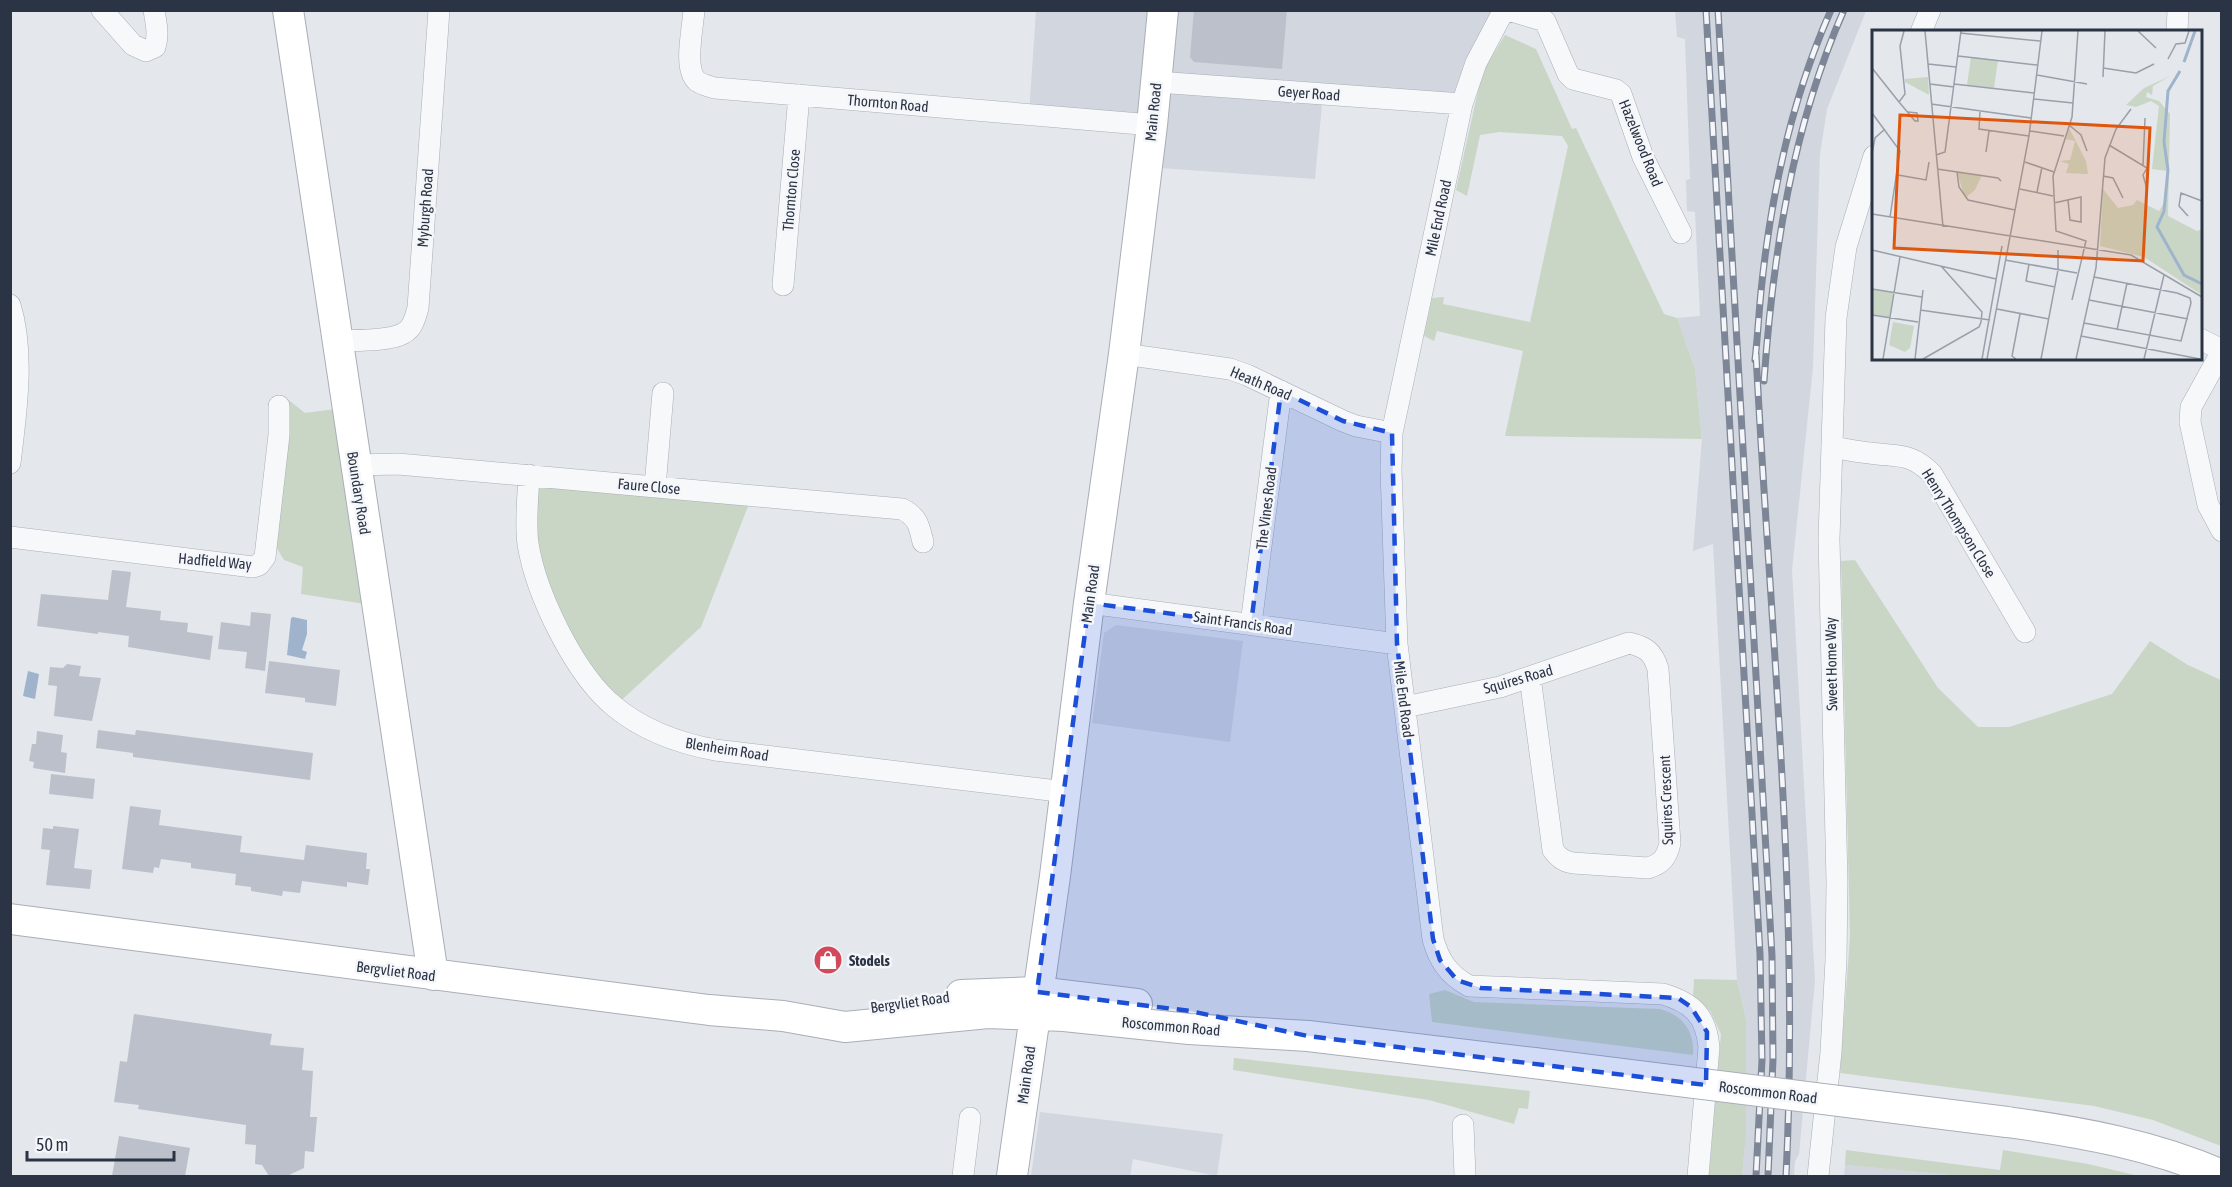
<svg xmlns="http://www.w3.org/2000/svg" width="2232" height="1187" font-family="'Asap Condensed',sans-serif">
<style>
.built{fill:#d2d6de}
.green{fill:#c9d6c5}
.water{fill:#9fb4cc}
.building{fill:#bbc0ca}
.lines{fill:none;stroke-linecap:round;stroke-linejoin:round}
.street-casing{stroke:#a9aeb7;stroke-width:22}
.secondary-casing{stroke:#a9aeb7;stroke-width:32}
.street{stroke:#f7f8fa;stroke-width:21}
.secondary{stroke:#fff;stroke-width:30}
.rail-casing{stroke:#7d8696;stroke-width:7}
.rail{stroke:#f4f6f9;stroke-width:4.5;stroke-dasharray:14;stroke-linecap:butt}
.secondary-bridge-casing{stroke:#a9aeb7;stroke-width:32;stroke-linecap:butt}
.secondary-bridge{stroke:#fff;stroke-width:30}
.marked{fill:#1d4ed8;fill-opacity:0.2;stroke:#1d4ed8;stroke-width:4.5;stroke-dasharray:12 8;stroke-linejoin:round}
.labels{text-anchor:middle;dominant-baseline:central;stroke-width:5;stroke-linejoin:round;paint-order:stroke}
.street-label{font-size:15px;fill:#2b3445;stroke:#f4f6f9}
.poi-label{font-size:15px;font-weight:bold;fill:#2b3445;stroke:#f4f6f9;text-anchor:start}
.inset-river{fill:none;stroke:#9fb4cc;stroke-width:3}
.inset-road{fill:none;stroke:#9a9fa9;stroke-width:1.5}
.view{fill:#df570f;fill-opacity:0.15;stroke:#df570f;stroke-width:3}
.inset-edge{fill:none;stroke:#2b3445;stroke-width:3}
</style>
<rect width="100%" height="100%" fill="#e4e7ec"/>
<path class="built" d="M1036 11H1504L1462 104 1323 94 1315 179 1147 167 1152 125 1029 114Z
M1675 11H1866L1827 109 1820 154 1813 367 1792 570 1815 980 1799 1154 1795 1161 1794 1176H1742L1745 1143 1746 1019 1737 980 1713 544 1693 551 1702 438 1695 369 1677 318 1700 316 1695 212 1687 211 1686 180 1690 179 1685 39 1677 37Z
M1116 625 1243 641 1230 742 1092 723 1104 633Z
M1040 1112 1223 1134 1217 1176 1133 1159 1130 1176H1031Z
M1845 1165 1961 1176H1844Z"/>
<path class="green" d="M1505 35 1536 49 1572 129 1576 128 1664 314 1677 318 1695 369 1702 439 1505 436 1523 351 1437 331 1434 341 1424 336 1432 298 1444 297 1443 304 1530 322 1568 146 1562 136 1499 132 1480 135 1467 196 1456 190 1480 82 1486 66Z
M286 398 305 413 336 409 365 604 301 594 303 567 284 560 276 547 289 435Z
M529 475 752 496 701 627 614 707 540 589Z
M1855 560 1938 688 1978 727H2009L2112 694 2150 641 2188 665 2221 680V1146L2153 1120 2094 1106 1840 1073 1850 937 1841 561Z
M1694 979 1737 980 1746 1019V1134L1742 1176H1709L1721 1034 1710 1011 1693 997Z
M1445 990 1474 1002 1660 1009C1683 1015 1695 1032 1693 1055L1432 1022 1429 994Z
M1234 1058 1530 1091 1528 1109 1519 1108 1514 1124 1429 1100 1233 1070Z
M1846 1150 2000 1170 2003 1150 2088 1164 2139 1176H1961L1845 1165Z"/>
<path class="water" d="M293 617 307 620V634L302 650 307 652 305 659 287 655 291 618Z
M28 671 39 674 35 699 23 696Z"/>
<path class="building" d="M1194 10H1287L1282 69 1194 62 1190 57Z
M112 570 131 572 126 607 161 611 160 620 188 623 187 632 213 636 210 660 128 647 129 636 98 632V634L37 626 41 594 108 600Z
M251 612 271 614 265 671 245 668 247 652 218 649 221 622 250 626Z
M269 661 340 670 336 706 305 702V698L265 693Z
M67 664 81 666 79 676 101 678 92 721 54 716 57 686 48 685 50 667 63 668Z
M98 730 135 735 136 730 313 753 310 780 133 757V753L96 748Z
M37 731 63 735 61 752 67 753 65 773 33 768 34 762 29 761 32 744H36Z
M51 774 95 779 93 799 49 794Z
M130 806 161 810 159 825 242 836 240 852 304 860 306 845 367 853 366 869H370L368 885 347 882V887L302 881 300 893 283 891 282 896 251 891V887L235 885 236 874 191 868V863L161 859 159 868 154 867 153 873 122 869Z
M53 826 79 829 74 868 92 870 90 889 46 885 50 850 41 849 43 828 53 829Z
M134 1014 272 1034 270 1045 304 1048 302 1070 313 1071 310 1117H317L314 1152 305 1151 304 1168 287 1176H269L262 1165 255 1164 256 1145 245 1144 246 1125 138 1109 139 1105 114 1102 120 1061 127 1062Z
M119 1136 190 1148 185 1176H112Z"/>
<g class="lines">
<g class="street-casing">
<path id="street" d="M102 10 133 45 146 51 155 47C159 34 156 23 154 10
M694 10C693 28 683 69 697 81 702 85 709 86 715 88L1152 125
M1504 10 1476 63 1462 104 1392 433 1391 470 1397 644 1433 939C1439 961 1449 975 1469 986L1663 994C1693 1003 1706 1016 1709 1047L1698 1176
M1508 10 1545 21 1568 74 1573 79 1616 90 1621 94 1643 157 1681 233
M1921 32 1930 10
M2177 32 2178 10
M1157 82 1462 104
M783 285 799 95
M10 305C25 354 16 413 10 463
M2200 339 2222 350
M336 341C354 340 389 342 404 333 413 328 415 318 418 308L439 10
M2222 351 2191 407 2190 422 2208 505 2222 531
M1124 354 1230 369 1247 375 1343 421 1356 426 1392 433
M1832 447C1845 449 1857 452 1870 453 1897 457 1911 452 1932 474L2025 632
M355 465 398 464 902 509C918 517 919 526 923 542
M529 475C528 498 525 521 528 544 536 594 575 675 615 707 644 731 678 743 715 750L1066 792
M655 487 663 393
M10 537 253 567 259 565 265 557 279 435V406
M1089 603 1397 644
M1251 624 1281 391
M1405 707 1500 687 1629 643C1646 647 1653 652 1658 669L1670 843C1667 857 1662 864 1648 868L1573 863C1563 861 1559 858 1553 850L1530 677
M1463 1125 1465 1176
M963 1176 970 1118
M1818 1176 1831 1052 1836 960 1837 882 1829 539 1836 318 1846 247 1874 156"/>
</g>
<g class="secondary-casing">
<path id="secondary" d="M288 10 433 975
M10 919 709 1010 783 1016 845 1027 988 1013 1064 1016 1189 1029 1308 1036 1534 1063
M961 995 1037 992 1137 1004
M2007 1122C2081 1132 2153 1145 2222 1175
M1012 1176 1055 876 1089 603 1124 354 1152 125 1163 10"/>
</g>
<use href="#street" class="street"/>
<use href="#secondary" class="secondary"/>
<g class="rail-casing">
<path id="rail" d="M1706 10 1760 954 1762 1060 1756 1176
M1718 10 1772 956 1773 1059 1768 1176
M1756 354C1770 628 1800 902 1786 1176
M1755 360C1758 334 1759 308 1762 282 1772 190 1793 95 1831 10
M1764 381C1773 254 1792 127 1844 10"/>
</g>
<use href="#rail" class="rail"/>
<g class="secondary-bridge-casing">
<path id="secondary-bridge" d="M1534 1063 2007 1122"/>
</g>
<use href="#secondary-bridge" class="secondary-bridge"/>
</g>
<path class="marked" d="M1281 391 1343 421 1392 433 1397 644 1433 939 1440 960 1457 980 1481 988 1678 998 1691 1007 1707 1032 1706 1085 1308 1036 1190 1011 1037 992 1089 603 1251 624Z"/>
<defs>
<g id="shop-disc" transform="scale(1.5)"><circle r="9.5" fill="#d1495b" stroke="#f4f6f9"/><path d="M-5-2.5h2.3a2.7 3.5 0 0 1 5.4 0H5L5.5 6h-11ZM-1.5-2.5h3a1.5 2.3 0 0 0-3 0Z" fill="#fff"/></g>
</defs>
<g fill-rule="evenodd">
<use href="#shop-disc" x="828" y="960"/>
</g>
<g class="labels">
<g class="street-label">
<text transform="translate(1309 93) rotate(4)">Geyer Road</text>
<text transform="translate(888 103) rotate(5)">Thornton Road</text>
<text transform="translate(1153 112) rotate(-84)">Main Road</text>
<text transform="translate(1641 143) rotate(68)">Hazelwood Road</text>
<text transform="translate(791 190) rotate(-85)">Thornton Close</text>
<text transform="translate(425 208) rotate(-86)">Myburgh Road</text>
<text transform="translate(1438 218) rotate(-78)">Mile End Road</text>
<text transform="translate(1261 383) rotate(23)">Heath Road</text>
<text transform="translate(649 486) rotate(5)">Faure Close</text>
<text transform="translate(359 493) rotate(81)">Boundary Road</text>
<text transform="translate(1266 508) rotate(-83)">The Vines Road</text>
<text transform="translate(1959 523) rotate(58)">Henry Thompson Close</text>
<text transform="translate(215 561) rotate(5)">Hadfield Way</text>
<text transform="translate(1090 594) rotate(-82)">Main Road</text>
<text transform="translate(1243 623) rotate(8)">Saint Francis Road</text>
<text transform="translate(1831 664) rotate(-91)">Sweet Home Way</text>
<text transform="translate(1518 679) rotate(-16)">Squires Road</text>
<text transform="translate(1404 699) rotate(83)">Mile End Road</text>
<text transform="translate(727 749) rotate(9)">Blenheim Road</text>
<text transform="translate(1666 800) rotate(-92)">Squires Crescent</text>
<text transform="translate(396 971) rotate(7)">Bergvliet Road</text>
<text transform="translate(910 1002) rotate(-8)">Bergvliet Road</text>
<text transform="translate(1171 1026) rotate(5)">Roscommon Road</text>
<text transform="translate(1026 1075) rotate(-82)">Main Road</text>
<text transform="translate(1768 1092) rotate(7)">Roscommon Road</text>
</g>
<g class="poi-label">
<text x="849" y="960">Stodels</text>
</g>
</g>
<g transform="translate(1872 30)">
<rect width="330" height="330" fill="#e4e7ec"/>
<path d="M99 27 126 30 122 58 95 55ZM298 46 281 56 280 65 275 62 274 67 287 71 298 84 296 186 325 201 330 199V265L272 227 228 216 231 159 246 178 261 175 265 170 287 181 292 173 295 141 280 139 287 76 279 71 264 77 254 75 272 58ZM56 47 57 65 33 52V49ZM197 98 214 131 216 144 194 143 197 134 188 131 198 130 203 111 194 109ZM85 142 110 145 103 160 93 168ZM0 259 22 263 18 288 0 285ZM21 292 42 296 38 318 33 322 17 315Z" fill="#c9d6c5"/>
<path class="inset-river" d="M312 32 323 1M308 41 296 61 292 112 296 140 292 181 285 197 312 245 330 254"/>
<path class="inset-road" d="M53 1 71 197M266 1 284 18M88 3 168 11M86 26 165 35M296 29 304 14 313 13 317 1M56 34 84 37M0 38 27 72 43 91H46L45 83 36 82M231 38 264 43 282 34M165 45 215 54M231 47 233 1M58 54 82 57M82 54 162 63M162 69 201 73M27 72 33 64 28 16 32 1M59 74 159 88M108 81 107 99 157 106M0 83 28 121 18 187M197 95 209 105 215 121M158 101 192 106M237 115 275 138 271 145 275 159M114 122 117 101M0 123 3 108 13 99M64 125 73 122 89 1M153 132 182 142M271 135 273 88M65 139 126 148 129 151M85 142 87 157 96 170 143 180M26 145 54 150 57 132M231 146 241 148 251 168M148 159 181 166M165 162 170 137M182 173 209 167V192L198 190 196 170M0 184 259 225 330 267M316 186 307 176 309 163 330 171M0 220 124 249M133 230 205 243M157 234 154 251 183 257M0 259 50 267M200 270 214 211 184 201 181 146 200 87 206 1M217 270 316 289M125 279 177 289M48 280 118 290M0 285 46 292M212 293 309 311 319 273 318 268 305 263 222 247M245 300 255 253M209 306 328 329M11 329 28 227M43 329 51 260M51 329 107 297 109 292 110 282 69 236M110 329 130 216M115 329 157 106 170 1M144 329 140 326 148 284M169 329 186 240V220M204 329 224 238 233 128 244 99 259 79M272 329 292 245"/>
<path class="view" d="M28 85 278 98 271 231 22 218Z"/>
<rect width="330" height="330" class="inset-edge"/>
</g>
<rect width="2232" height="1187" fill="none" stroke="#2b3445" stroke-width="24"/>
<path d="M27 1151v9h147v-9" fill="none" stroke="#2b3445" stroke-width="3"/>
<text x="36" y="1151" font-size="18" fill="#2b3445" stroke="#f4f6f9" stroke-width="4.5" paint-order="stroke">50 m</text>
</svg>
